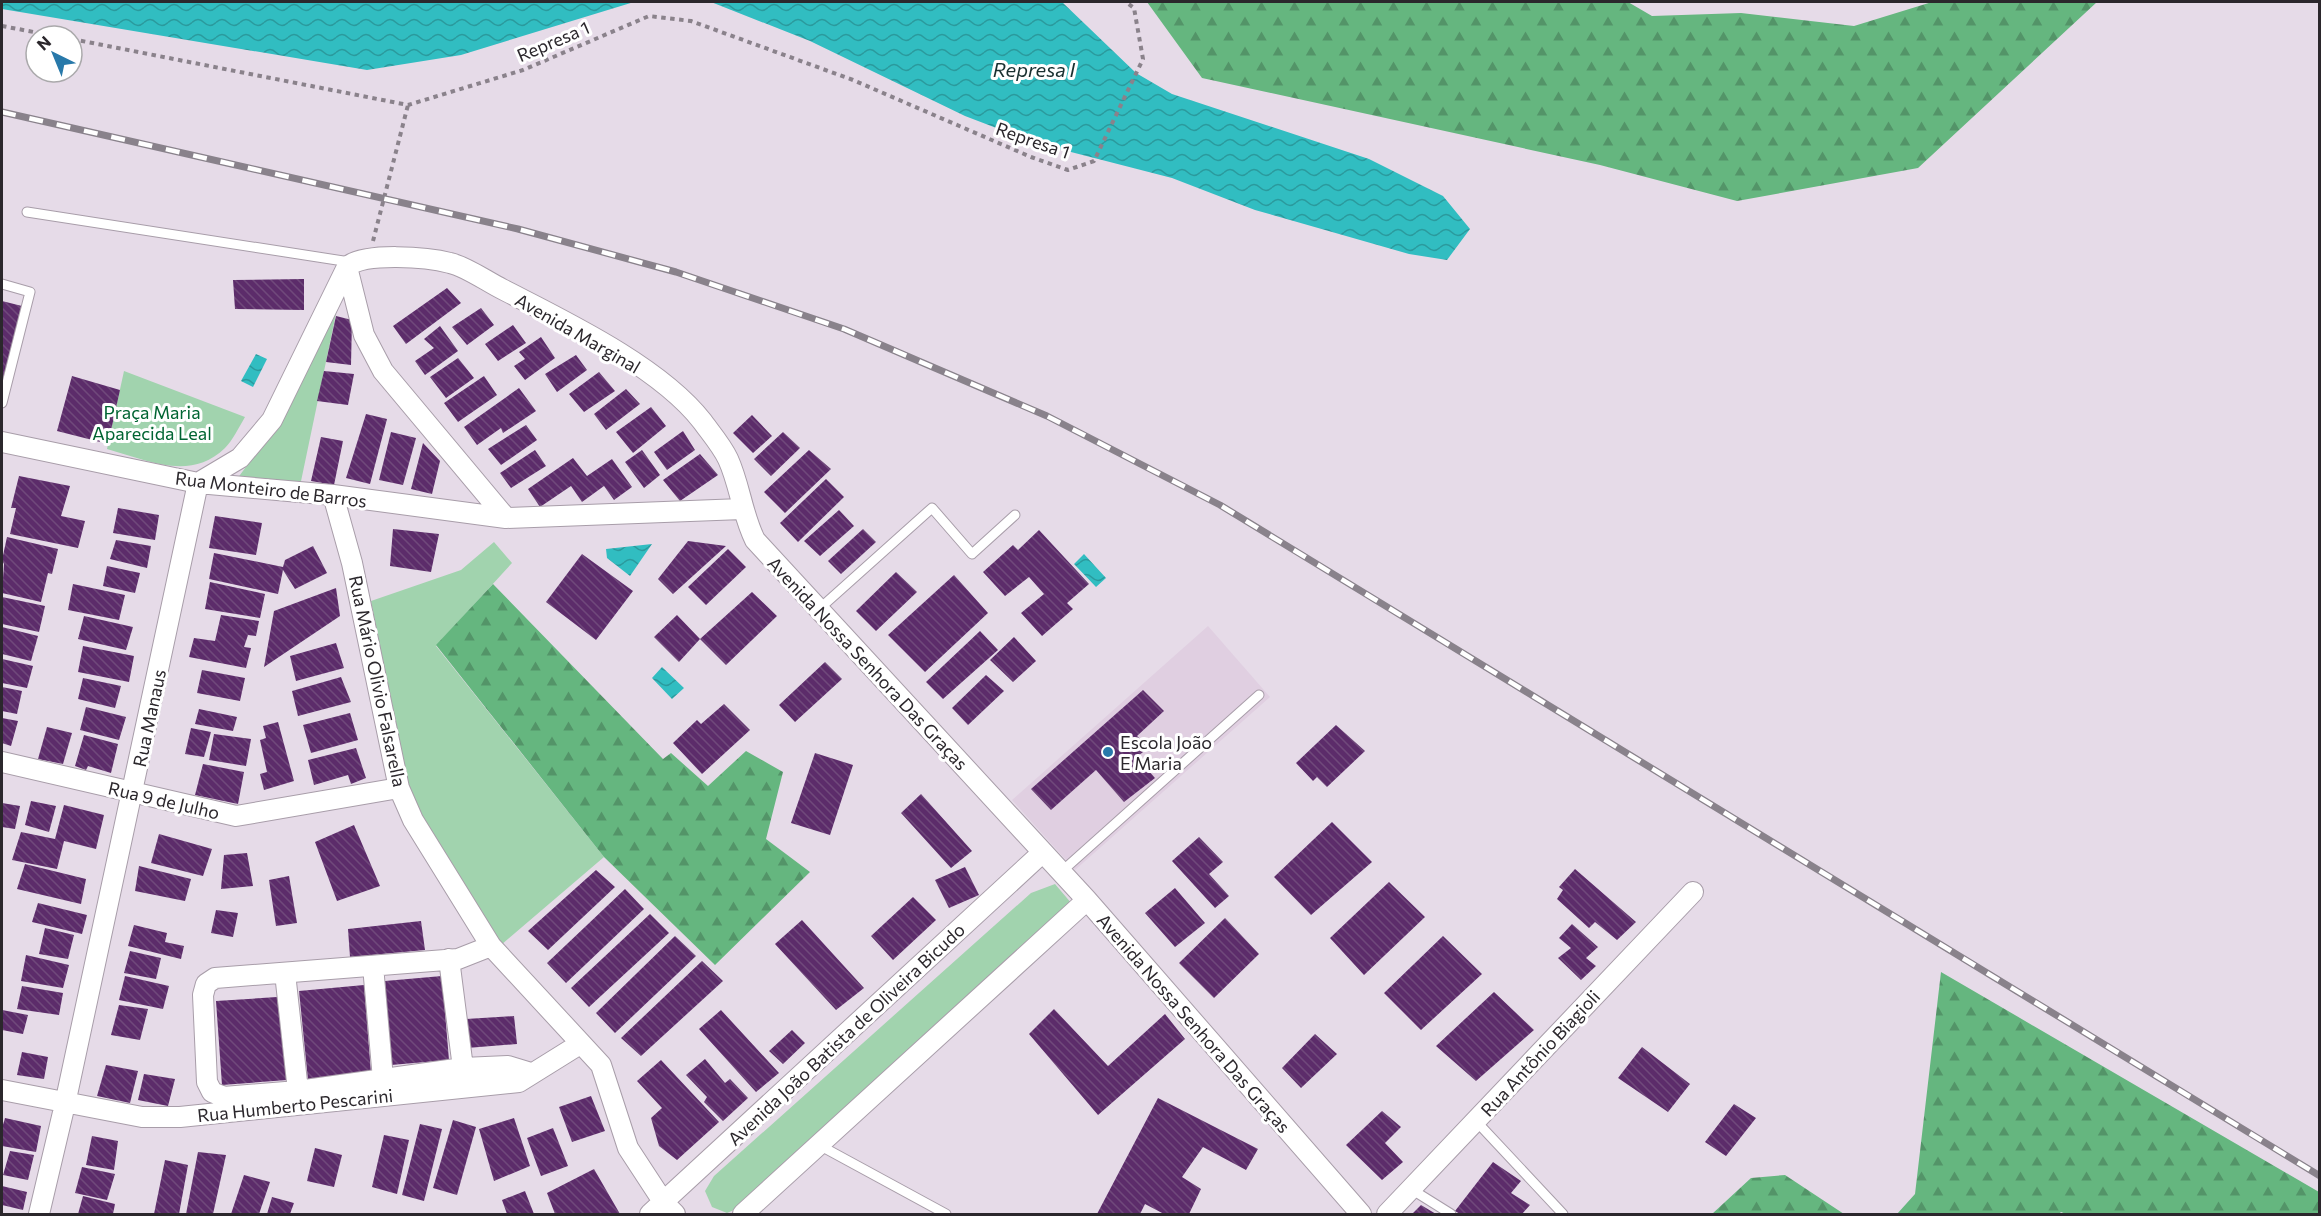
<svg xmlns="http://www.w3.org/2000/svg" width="2321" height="1216" font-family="Commissioner,sans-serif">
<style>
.education{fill:#e0cfe1}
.green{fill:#a1d3ae}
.forest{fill:url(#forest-firs)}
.water{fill:url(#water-waves)}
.building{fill:url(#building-back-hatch)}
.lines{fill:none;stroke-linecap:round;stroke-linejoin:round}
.service-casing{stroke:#a89da9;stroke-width:11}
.minor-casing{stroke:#a89da9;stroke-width:22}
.path{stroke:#8a828b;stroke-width:4;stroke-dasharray:4.5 4.5;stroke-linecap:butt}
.service{stroke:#fff;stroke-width:9}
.minor{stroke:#fff;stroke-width:20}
.rail-casing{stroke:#89828b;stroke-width:7}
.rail{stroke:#fff;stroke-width:4.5;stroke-dasharray:14;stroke-linecap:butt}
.poi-dot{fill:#2879aa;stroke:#fff;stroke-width:2}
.labels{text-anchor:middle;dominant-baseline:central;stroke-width:6;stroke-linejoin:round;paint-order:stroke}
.street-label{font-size:18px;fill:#2b272c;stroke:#fff}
.park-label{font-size:18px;fill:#006432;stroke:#fff}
.poi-label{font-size:18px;fill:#2b272c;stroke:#fff;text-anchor:start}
.water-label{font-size:20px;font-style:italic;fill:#193030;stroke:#fff}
</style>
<defs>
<pattern id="forest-firs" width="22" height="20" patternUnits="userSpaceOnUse" patternTransform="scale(1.5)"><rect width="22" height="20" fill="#65b67f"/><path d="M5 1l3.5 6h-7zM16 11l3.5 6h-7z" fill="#539468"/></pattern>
<pattern id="water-waves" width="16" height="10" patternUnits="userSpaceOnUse" patternTransform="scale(1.5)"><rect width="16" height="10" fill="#31bdc1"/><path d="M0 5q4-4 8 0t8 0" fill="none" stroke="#2a9a9d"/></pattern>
<pattern id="building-back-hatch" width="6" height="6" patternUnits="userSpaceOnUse" patternTransform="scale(1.5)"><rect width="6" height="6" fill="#5c2c6a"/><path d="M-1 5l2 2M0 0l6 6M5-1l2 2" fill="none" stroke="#70497b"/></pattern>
</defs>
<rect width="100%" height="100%" fill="#e6dbe8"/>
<path class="education" d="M1208 626 1270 697 1075 870 1012 800Z"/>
<path class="green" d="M337 309 300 486 237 479 280 421Z
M124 371 245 417C239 427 233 440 225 448 190 482 147 460 107 449Z
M494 542 512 563 436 646 604 857 501 945 420 815 405 778 371 601 461 570Z
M1055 884 1072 904 741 1207 727 1213 712 1207 705 1191 714 1176 1031 893Z"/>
<path class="forest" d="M1147 2H1628L1652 16 1741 13 1854 26 1932 2H2097L1918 168 1737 201 1600 165 1202 78Z
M493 584 663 759 671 753 708 786 746 751 783 772 766 839 810 872 715 965 604 857 436 645Z
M1941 972 2319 1192V1214H2066L2061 1212 2059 1214H1897L1915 1194Z
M1785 1175 1844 1214H1712L1751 1178Z"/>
<path class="water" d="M2 2H634L461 55 367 70 2 9Z
M711 2H1062L1136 73 1172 94 1369 159 1443 196 1470 229 1447 260 1409 254 1255 210 1172 178 1036 143 965 116 810 41Z
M256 354 267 359 253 387 241 381Z
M652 544 630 576 607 558 606 549Z
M1084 554 1106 578 1096 587 1074 564Z
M662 667 684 688 672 699 652 678Z"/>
<path class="building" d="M304 279V310L235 309 233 280Z
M447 288 461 303 406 344 393 326Z
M2 301 22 306 2 385Z
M481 308 494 325 467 345 452 327Z
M336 316 352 320 351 365 326 362Z
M513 325 526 343 498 361 485 344Z
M440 326 458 351 425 375 415 361 434 348 424 339Z
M541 337 555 358 525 380 514 366 525 359 519 352Z
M576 355 587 370 557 392 545 374Z
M458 358 474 378 446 398 430 377Z
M324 371 354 374 348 405 317 401Z
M599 372 615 391 584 412 569 394Z
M72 376 120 390 108 444 57 431Z
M484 376 497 395 458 422 444 403Z
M519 388 536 411 503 433 501 428 477 445 464 427Z
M626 389 640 404 606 430 594 414Z
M651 407 666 426 633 453 616 432Z
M366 414 387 419 370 484 346 478Z
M752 415 772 436 753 453 733 433Z
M526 425 537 440 501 465 488 449Z
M683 431 695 450 667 470 654 452Z
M391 432 416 438 403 485 379 480Z
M783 432 800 448 771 476 754 459Z
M321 437 343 441 334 485 311 481Z
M423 443 440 461 432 494 411 489Z
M535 450 546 466 511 488 500 473Z
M642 450 660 475 644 488 625 462Z
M809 450 831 469 785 513 764 492Z
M700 454 718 475 680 501 663 480Z
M573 458 587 476 612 459 632 487 614 500 604 486 582 502 571 486 540 507 528 489Z
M19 476 70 486 61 516 85 521 78 548 10 534 16 508H11Z
M826 479 844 497 798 542 780 523Z
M118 508 159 515 155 540 113 533Z
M839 510 854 526 820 556 804 541Z
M215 516 262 523 256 555 209 548Z
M393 529 439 534 431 572 390 566Z
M863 529 876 542 841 574 828 561Z
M1039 530 1089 584 1067 603 1073 609 1042 636 1021 613 1044 594 1029 577 1005 596 983 572 1013 545 1018 550Z
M7 537 58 549 52 574 48 573 41 602 2 593 4 564 2 560Z
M116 540 151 546 147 568 110 559Z
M688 541 726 546 673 594 658 579Z
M313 546 327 573 295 589 283 570 278 594 209 579 214 553 283 567 285 560Z
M728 549 746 567 706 605 688 587Z
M582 554 633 591 596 640 546 602Z
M107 566 140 573 135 593 103 586Z
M896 572 917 592 876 631 856 611Z
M954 575 988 613 925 672 888 635Z
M210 582 265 594 260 618 205 609Z
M73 584 125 595 119 620 68 610Z
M336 588 340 616 264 667 274 611Z
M752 592 777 616 726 665 700 639Z
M2 597 45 606 39 632 2 624Z
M221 615 259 621 256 636 248 635 244 647 251 648 246 668 189 657 194 638 215 641Z
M677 615 700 639 679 662 654 637Z
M84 616 133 627 126 650 78 639Z
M2 627 38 636 31 661 2 654Z
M980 631 998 650 943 699 926 682Z
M1014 637 1036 661 1013 682 990 660Z
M336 643 344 668 296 681 290 656Z
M83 646 134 656 129 682 78 672Z
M2 659 33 666 27 688 2 683Z
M825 662 842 679 795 722 779 705Z
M202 670 245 678 240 701 197 693Z
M986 675 1004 691 968 725 952 708Z
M341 677 351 702 298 716 292 691Z
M83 678 121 686 115 708 78 699Z
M2 687 22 691 17 714 2 711Z
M1143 690 1164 711 1137 736 1149 747 1137 757 1155 778 1124 802 1096 770 1051 810 1031 789Z
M724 704 750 730 702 774 673 743 697 720 701 724Z
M86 707 126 717 119 740 80 730Z
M199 709 237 717 233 731 195 724Z
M350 713 358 740 311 753 303 725Z
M2 718 18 721 11 746 2 743Z
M278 722 294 781 264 790 260 774 267 772 260 740 266 738 263 726Z
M1336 725 1365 751 1327 787 1317 777 1313 781 1296 763Z
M47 727 72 733 63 764 38 759Z
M191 728 211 732 204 757 185 754Z
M214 734 251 739 246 766 209 760Z
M84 735 118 744 111 773 88 766 86 770 75 766Z
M356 748 366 778 351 784 348 775 314 785 308 760Z
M815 753 853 765 830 835 791 823Z
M203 764 244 772 238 804 195 795Z
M921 794 972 851 951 868 901 813Z
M31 801 56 806 49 832 25 825Z
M2 803 20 806 15 829 2 827Z
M64 805 104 815 96 849 64 841 57 869 12 860 21 832 55 839Z
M1332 822 1372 862 1311 915 1274 877Z
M354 825 380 886 337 901 315 842Z
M159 834 212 849 203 876 151 863Z
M1199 837 1223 862 1209 874 1229 896 1215 908 1172 861Z
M247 853 253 886 221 889 224 855Z
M25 864 86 879 81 904 17 889Z
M139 866 191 879 185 901 135 891Z
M965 867 979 895 949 908 935 880Z
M1575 869 1636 922 1617 940 1595 922 1589 928 1557 899 1563 890 1559 887Z
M596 870 615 887 548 950 528 931Z
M289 876 297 923 276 926 269 880Z
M1389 882 1425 917 1364 975 1330 938Z
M1175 888 1205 923 1175 947 1145 913Z
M625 889 644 909 566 983 547 963Z
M913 897 936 920 893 960 871 936Z
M38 903 87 915 82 934 32 922Z
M216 910 238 913 233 937 211 933Z
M650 914 669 933 589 1007 571 988Z
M1225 918 1259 954 1214 998 1179 963Z
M802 920 864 988 836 1010 775 944Z
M421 921 425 950 350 957 348 929Z
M1572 924 1598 947 1586 958 1596 966 1581 980 1558 958 1571 948 1559 938Z
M134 925 167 933 165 942 184 946 181 959 128 946Z
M45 928 74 935 68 959 39 954Z
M675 936 696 956 615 1033 596 1013Z
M1443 936 1482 974 1421 1030 1384 993Z
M130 951 161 958 156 979 124 973Z
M26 955 69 965 63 988 21 981Z
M702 961 723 981 641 1056 621 1038Z
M125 976 169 986 163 1009 119 1000Z
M442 976 449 1060 391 1065 385 981Z
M364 985 371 1073 308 1080 299 991Z
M22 986 63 993 59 1015 17 1009Z
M1494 992 1534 1030 1476 1081 1436 1046Z
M277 997 287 1080 222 1085 216 1001Z
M119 1005 148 1009 140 1040 111 1035Z
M1054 1009 1108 1066 1165 1014 1185 1039 1098 1115 1029 1034Z
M2 1010 28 1015 23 1034 2 1030Z
M721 1010 779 1073 756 1092 699 1029Z
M514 1016 517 1044 467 1048 466 1019Z
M792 1030 805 1043 783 1064 769 1051Z
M1315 1034 1337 1054 1301 1088 1282 1068Z
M1642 1047 1690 1084 1668 1112 1618 1078Z
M22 1052 48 1057 44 1079 17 1075Z
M705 1059 725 1083 730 1079 748 1098 723 1121 704 1102 707 1097 686 1075Z
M661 1060 719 1122 677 1160 659 1146 651 1118 662 1108 637 1081Z
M106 1065 138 1071 130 1103 97 1096Z
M144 1074 175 1079 168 1106 138 1100Z
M591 1096 605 1131 572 1142 559 1107Z
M1158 1098 1258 1149 1246 1170 1203 1147 1182 1177 1201 1189 1189 1214H1164L1145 1204 1140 1214H1097Z
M1734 1104 1756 1118 1726 1156 1705 1142Z
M1382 1111 1401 1127 1385 1143 1403 1162 1382 1180 1346 1145Z
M5 1118 41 1126 36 1152 2 1146V1128Z
M514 1118 530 1166 494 1181 479 1129Z
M453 1120 476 1127 457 1195 433 1188Z
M420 1124 442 1129 424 1201 402 1195Z
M553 1128 568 1166 541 1176 527 1138Z
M384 1135 409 1140 397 1194 372 1187Z
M92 1136 118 1141 114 1170 86 1165Z
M315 1148 342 1155 334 1187 307 1181Z
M10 1151 34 1155 28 1180 3 1175Z
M198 1152 226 1155 213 1214H186Z
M165 1160 188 1165 179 1214H154Z
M1493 1162 1521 1181 1511 1193 1530 1205 1522 1214H1460L1455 1211Z
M82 1167 115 1174 107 1200 75 1193Z
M594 1169 620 1214H555L547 1193Z
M244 1175 270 1182 259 1214H231Z
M2 1186 27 1192 23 1210 2 1205Z
M525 1191 534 1214H507L502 1200Z
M83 1196 115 1204 113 1214H78Z
M272 1197 294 1203 290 1214H267Z
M1421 1205 1436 1214H1412Z"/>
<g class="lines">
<g class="service-casing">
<path id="service" d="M27 212 350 262
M2 284 30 292 2 403
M818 610 932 508 972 554 1015 515
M1060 873 1259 695
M1476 1121 1563 1214
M819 1145 946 1214
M1411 1189 1451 1214"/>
</g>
<g class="minor-casing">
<path id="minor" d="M347 267 364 335 383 371 506 518
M2 442 198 483 333 495 506 518 742 509
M333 495 352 563 399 788 413 820 491 946 601 1065 628 1148 664 1203 675 1214
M2 762 236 816 399 788
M491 946 458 959 215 978 206 984 203 995 207 1082 212 1092 224 1097 298 1091 463 1068 508 1066 531 1073
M449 959 463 1068
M373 966 383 1079
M285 973 298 1091
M2 1090 142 1117H180L519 1082 580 1044
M39 1214 65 1104 198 483 240 458 272 420 347 267C364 252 428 257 450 263 467 267 486 281 502 289 564 321 659 366 702 421 710 432 722 446 728 459 740 485 742 514 755 540L1087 900 1361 1214
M650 1214 1042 853
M743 1214 1087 900
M1387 1214 1693 892"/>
</g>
<path class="path" d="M2 26 55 36
M72 39 408 105 523 70 649 16 691 21 853 80 1031 157 1068 170 1094 161 1143 59 1134 8 1126 2
M373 241 408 105"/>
<use href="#service" class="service"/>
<use href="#minor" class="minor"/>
<g class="rail-casing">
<path id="rail" d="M2 112 518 229 676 272 844 329 1047 416 1220 505 2320 1176"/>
</g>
<use href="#rail" class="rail"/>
</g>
<circle class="poi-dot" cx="1108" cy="752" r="6"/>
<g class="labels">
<g class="street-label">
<text transform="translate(553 41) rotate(-23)">Represa 1</text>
<text transform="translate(1033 140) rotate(19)">Represa 1</text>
<text transform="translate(578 333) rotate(30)">Avenida Marginal</text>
<text transform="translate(271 489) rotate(7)">Rua Monteiro de Barros</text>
<text transform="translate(868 663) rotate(47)">Avenida Nossa Senhora Das Graças</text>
<text transform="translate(378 681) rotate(78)">Rua Mário Olivio Falsarella</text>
<text transform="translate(149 718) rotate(-78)">Rua Manaus</text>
<text transform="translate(164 800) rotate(13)">Rua 9 de Julho</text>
<text transform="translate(1194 1023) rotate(49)">Avenida Nossa Senhora Das Graças</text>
<text transform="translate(846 1034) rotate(-43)">Avenida João Batista de Oliveira Bicudo</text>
<text transform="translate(1540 1053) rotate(-47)">Rua Antônio Biagioli</text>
<text transform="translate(295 1105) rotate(-6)">Rua Humberto Pescarini</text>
</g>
<g class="park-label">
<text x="152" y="412">Praça Maria<tspan x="152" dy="21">Aparecida Leal</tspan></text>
</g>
<g class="poi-label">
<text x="1120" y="742">Escola João<tspan x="1120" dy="21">E Maria</tspan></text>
</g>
<g class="water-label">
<text x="1034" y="69">Represa I</text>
</g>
</g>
<rect width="2321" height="1216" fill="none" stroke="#2b272c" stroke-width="6"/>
<g transform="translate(54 54) rotate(317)"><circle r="28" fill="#ffffff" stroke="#aaa9ab" stroke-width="1.5"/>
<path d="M0-4.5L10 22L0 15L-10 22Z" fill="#2879aa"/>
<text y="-9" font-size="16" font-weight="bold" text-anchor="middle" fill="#2b272c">N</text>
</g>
</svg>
